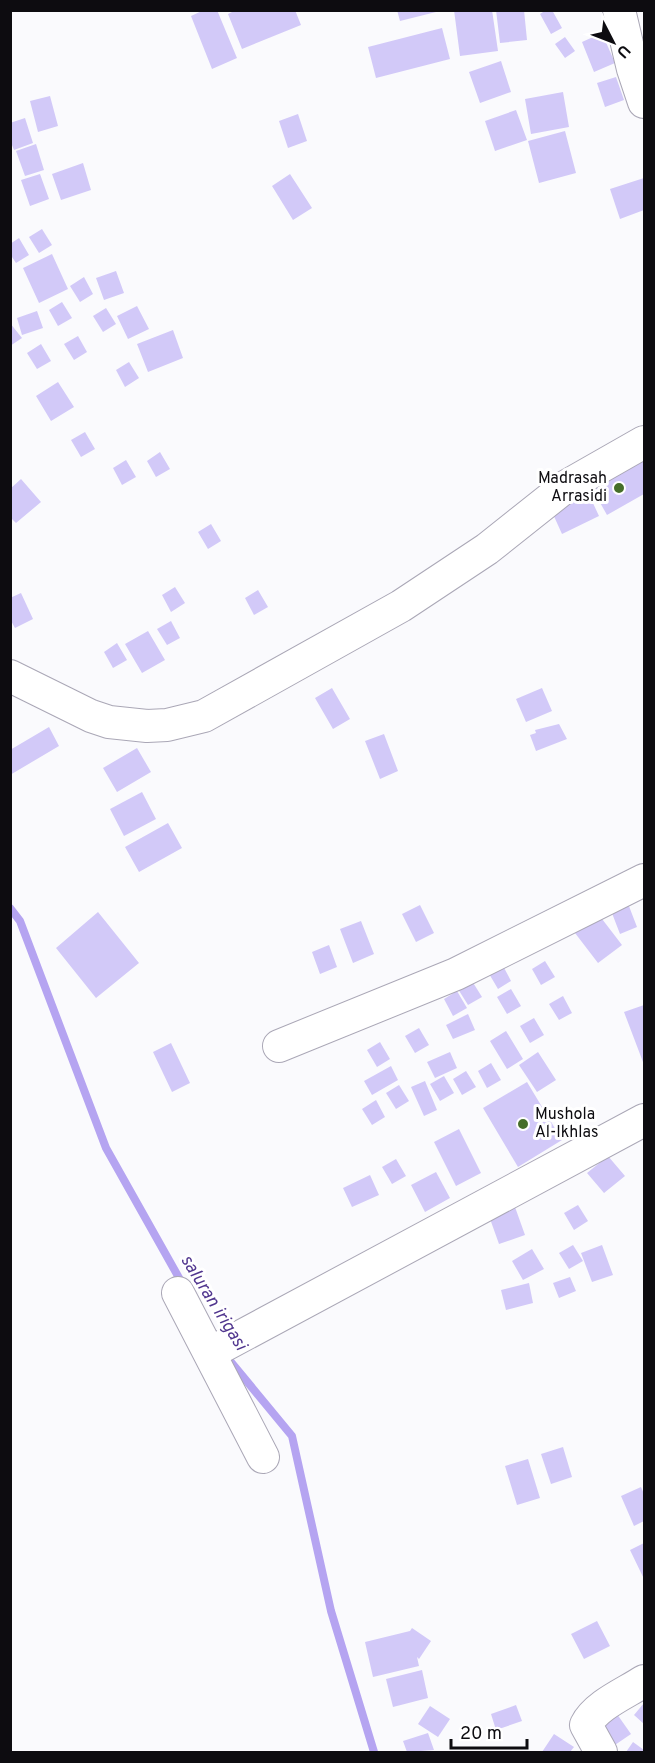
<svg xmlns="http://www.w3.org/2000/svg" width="655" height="1763" font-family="Overpass,sans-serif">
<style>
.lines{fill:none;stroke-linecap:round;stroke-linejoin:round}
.stream{stroke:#b5a4f1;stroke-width:8}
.building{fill:#d2c9f8}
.minor-casing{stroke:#aaa7b6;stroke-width:34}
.minor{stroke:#fff;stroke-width:32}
.poi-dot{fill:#466e2a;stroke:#fff;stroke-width:2}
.labels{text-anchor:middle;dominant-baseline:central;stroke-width:6;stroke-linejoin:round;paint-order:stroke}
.poi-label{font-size:16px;fill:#0d0c10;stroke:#fff;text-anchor:end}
.water-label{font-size:18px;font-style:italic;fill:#50358e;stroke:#fff}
</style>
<rect width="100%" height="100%" fill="#fafafd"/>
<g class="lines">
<path class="stream" d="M10 908 20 921 106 1148 183 1285
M226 1356 292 1436 331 1611 374 1752"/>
</g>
<path class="building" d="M204 10H217L237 58 212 69 191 16Z
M236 10H295L301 25 242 49 228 14Z
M397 10H436V12L400 21Z
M454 10H492L498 51 460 56Z
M496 10H524L527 40 500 43Z
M546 10H552L562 28 551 34 540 14Z
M442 28 450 59 376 78 368 47Z
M602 33 615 63 594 72 582 42Z
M565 37 575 51 565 58 555 44Z
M501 61 511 92 480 103 469 72Z
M616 77 624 100 605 107 597 83Z
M563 92 569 127 531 134 525 99Z
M50 96 58 126 38 132 30 101Z
M516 110 527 140 495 151 485 121Z
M298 114 307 141 288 148 279 121Z
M25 118 33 143 14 150 10 140V123Z
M565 131 576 173 539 183 528 141Z
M36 144 44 170 25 176 16 151Z
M83 163 91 190 61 200 52 174Z
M40 174 49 199 30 206 21 180Z
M290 174 312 208 293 220 272 186Z
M644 178V210L620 219 610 189Z
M42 229 52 245 39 253 29 237Z
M19 238 29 255 16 263 10 254V244Z
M52 254 68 289 39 303 23 268Z
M116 271 124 293 104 300 96 278Z
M84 277 93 294 80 302 70 286Z
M62 302 72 318 58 326 49 310Z
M137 306 149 329 128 339 117 316Z
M106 308 116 324 103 332 93 316Z
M37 311 43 328 22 335 17 318Z
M10 323 22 338 10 346Z
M173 330 183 358 148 372 137 344Z
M78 336 87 352 74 360 64 344Z
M41 344 51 361 37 369 27 353Z
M129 362 139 378 125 387 116 370Z
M58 382 74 407 51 421 36 396Z
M85 432 95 449 81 457 71 440Z
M160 452 170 469 156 477 147 461Z
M644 452V494L607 515 589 483Z
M126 460 136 477 122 485 113 468Z
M21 479 41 502 16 523 10 517V489Z
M585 486 599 516 562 534 548 503Z
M211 524 221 541 208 549 198 532Z
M175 587 185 603 171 612 162 595Z
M258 590 268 607 254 615 245 598Z
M21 593 33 619 15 628 10 619V598Z
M171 621 180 638 167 645 157 629Z
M148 631 165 660 142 673 125 644Z
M117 643 127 660 113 668 104 652Z
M332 688 350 719 333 729 315 698Z
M542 688 552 711 526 722 516 699Z
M559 724 567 739 536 751 530 735 536 733 535 730Z
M49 727 59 746 10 775V750Z
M384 734 398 771 380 779 365 741Z
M137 748 151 772 117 792 103 768Z
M142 792 156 819 124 836 110 809Z
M168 823 182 848 139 872 125 847Z
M627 901 637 927 620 934 610 908Z
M420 905 434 933 416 942 402 914Z
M98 912 139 963 96 998 56 948Z
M599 915 622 945 598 963 575 933Z
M361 921 374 954 353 963 340 929Z
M329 945 337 967 320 974 312 952Z
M545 961 555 977 541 985 532 969Z
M502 964 511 981 498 989 488 972Z
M472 981 482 997 468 1005 458 989Z
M511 989 521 1006 507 1014 497 997Z
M457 991 467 1008 453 1016 444 999Z
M563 996 572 1013 559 1020 549 1004Z
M644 1005V1061L643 1062 624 1012Z
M468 1014 475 1030 453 1039 446 1025Z
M534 1018 544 1035 530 1043 520 1026Z
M419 1028 429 1045 415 1053 405 1036Z
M506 1031 523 1059 507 1069 490 1041Z
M380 1042 390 1059 377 1067 367 1050Z
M171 1043 190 1083 172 1092 153 1052Z
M450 1052 457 1068 435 1078 427 1062Z
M538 1052 556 1080 537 1092 519 1065Z
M491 1063 501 1080 487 1088 478 1071Z
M391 1066 398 1080 372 1095 364 1081Z
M466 1071 476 1087 462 1095 453 1079Z
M444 1076 454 1093 440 1101 430 1084Z
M425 1081 437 1110 424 1116 411 1087Z
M527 1082 562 1140 518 1167 483 1108Z
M399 1085 409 1101 396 1109 386 1093Z
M376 1100 385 1117 372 1125 362 1109Z
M459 1129 481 1173 456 1186 434 1142Z
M608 1156 625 1176 604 1193 587 1173Z
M396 1159 406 1176 392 1184 382 1167Z
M436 1172 450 1198 425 1212 411 1185Z
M370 1175 379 1195 352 1207 343 1188Z
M578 1205 588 1221 574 1230 564 1213Z
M515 1207 525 1235 499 1244 489 1216Z
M573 1245 583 1261 569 1269 559 1253Z
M602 1245 613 1275 592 1282 581 1253Z
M532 1249 544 1269 523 1280 512 1261Z
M570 1277 576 1291 559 1298 553 1283Z
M529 1283 533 1303 506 1310 501 1290Z
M563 1447 572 1477 551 1484 541 1454Z
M528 1459 540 1498 517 1505 505 1466Z
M641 1487 644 1494V1521L634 1526 621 1496Z
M644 1543V1579L630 1550Z
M597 1621 610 1646 584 1659 571 1634Z
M412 1628 431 1641 419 1659 417 1657 419 1666 373 1677 365 1642 410 1631Z
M422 1670 428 1698 393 1707 386 1679Z
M644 1703V1724L634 1715Z
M516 1705 522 1721 496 1730 491 1714Z
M430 1706 450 1719 438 1737 418 1724Z
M612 1707 631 1734 612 1747 594 1720Z
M428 1733 434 1750 407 1752 403 1741Z
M554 1734 574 1747 570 1752H542Z
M633 1742 644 1750V1752H626Z"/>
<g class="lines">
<g class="minor-casing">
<path id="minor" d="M619 10 633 69 644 102
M10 676 91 716 109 722 147 726 167 725 204 716 401 606 487 549 565 487 644 442
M279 1046 456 974 644 880
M178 1293 263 1457
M210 1353 644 1120
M601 1752 586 1725C596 1705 626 1693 644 1681"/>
</g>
<use href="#minor" class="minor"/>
</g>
<g class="poi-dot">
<circle cx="619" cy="488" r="6"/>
<circle cx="523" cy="1124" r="6"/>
</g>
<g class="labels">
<g class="poi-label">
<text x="607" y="479">Madrasah<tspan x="607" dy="18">Arrasidi</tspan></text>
<text x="535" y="1115" text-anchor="start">Mushola<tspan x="535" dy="18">Al-Ikhlas</tspan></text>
</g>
<g class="water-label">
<text transform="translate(213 1303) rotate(58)">saluran irigasi</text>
</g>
</g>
<rect width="655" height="1763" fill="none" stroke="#0d0c10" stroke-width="24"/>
<g transform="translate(613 42) rotate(132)" stroke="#ffffff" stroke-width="4.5" paint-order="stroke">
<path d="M0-4.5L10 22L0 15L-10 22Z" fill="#0d0c10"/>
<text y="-9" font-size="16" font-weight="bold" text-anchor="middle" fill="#0d0c10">U</text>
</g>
<path d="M451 1739v9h76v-9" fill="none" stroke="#0d0c10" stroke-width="3"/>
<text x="460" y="1739" font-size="18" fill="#0d0c10" stroke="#ffffff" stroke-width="4.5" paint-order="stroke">20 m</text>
</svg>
